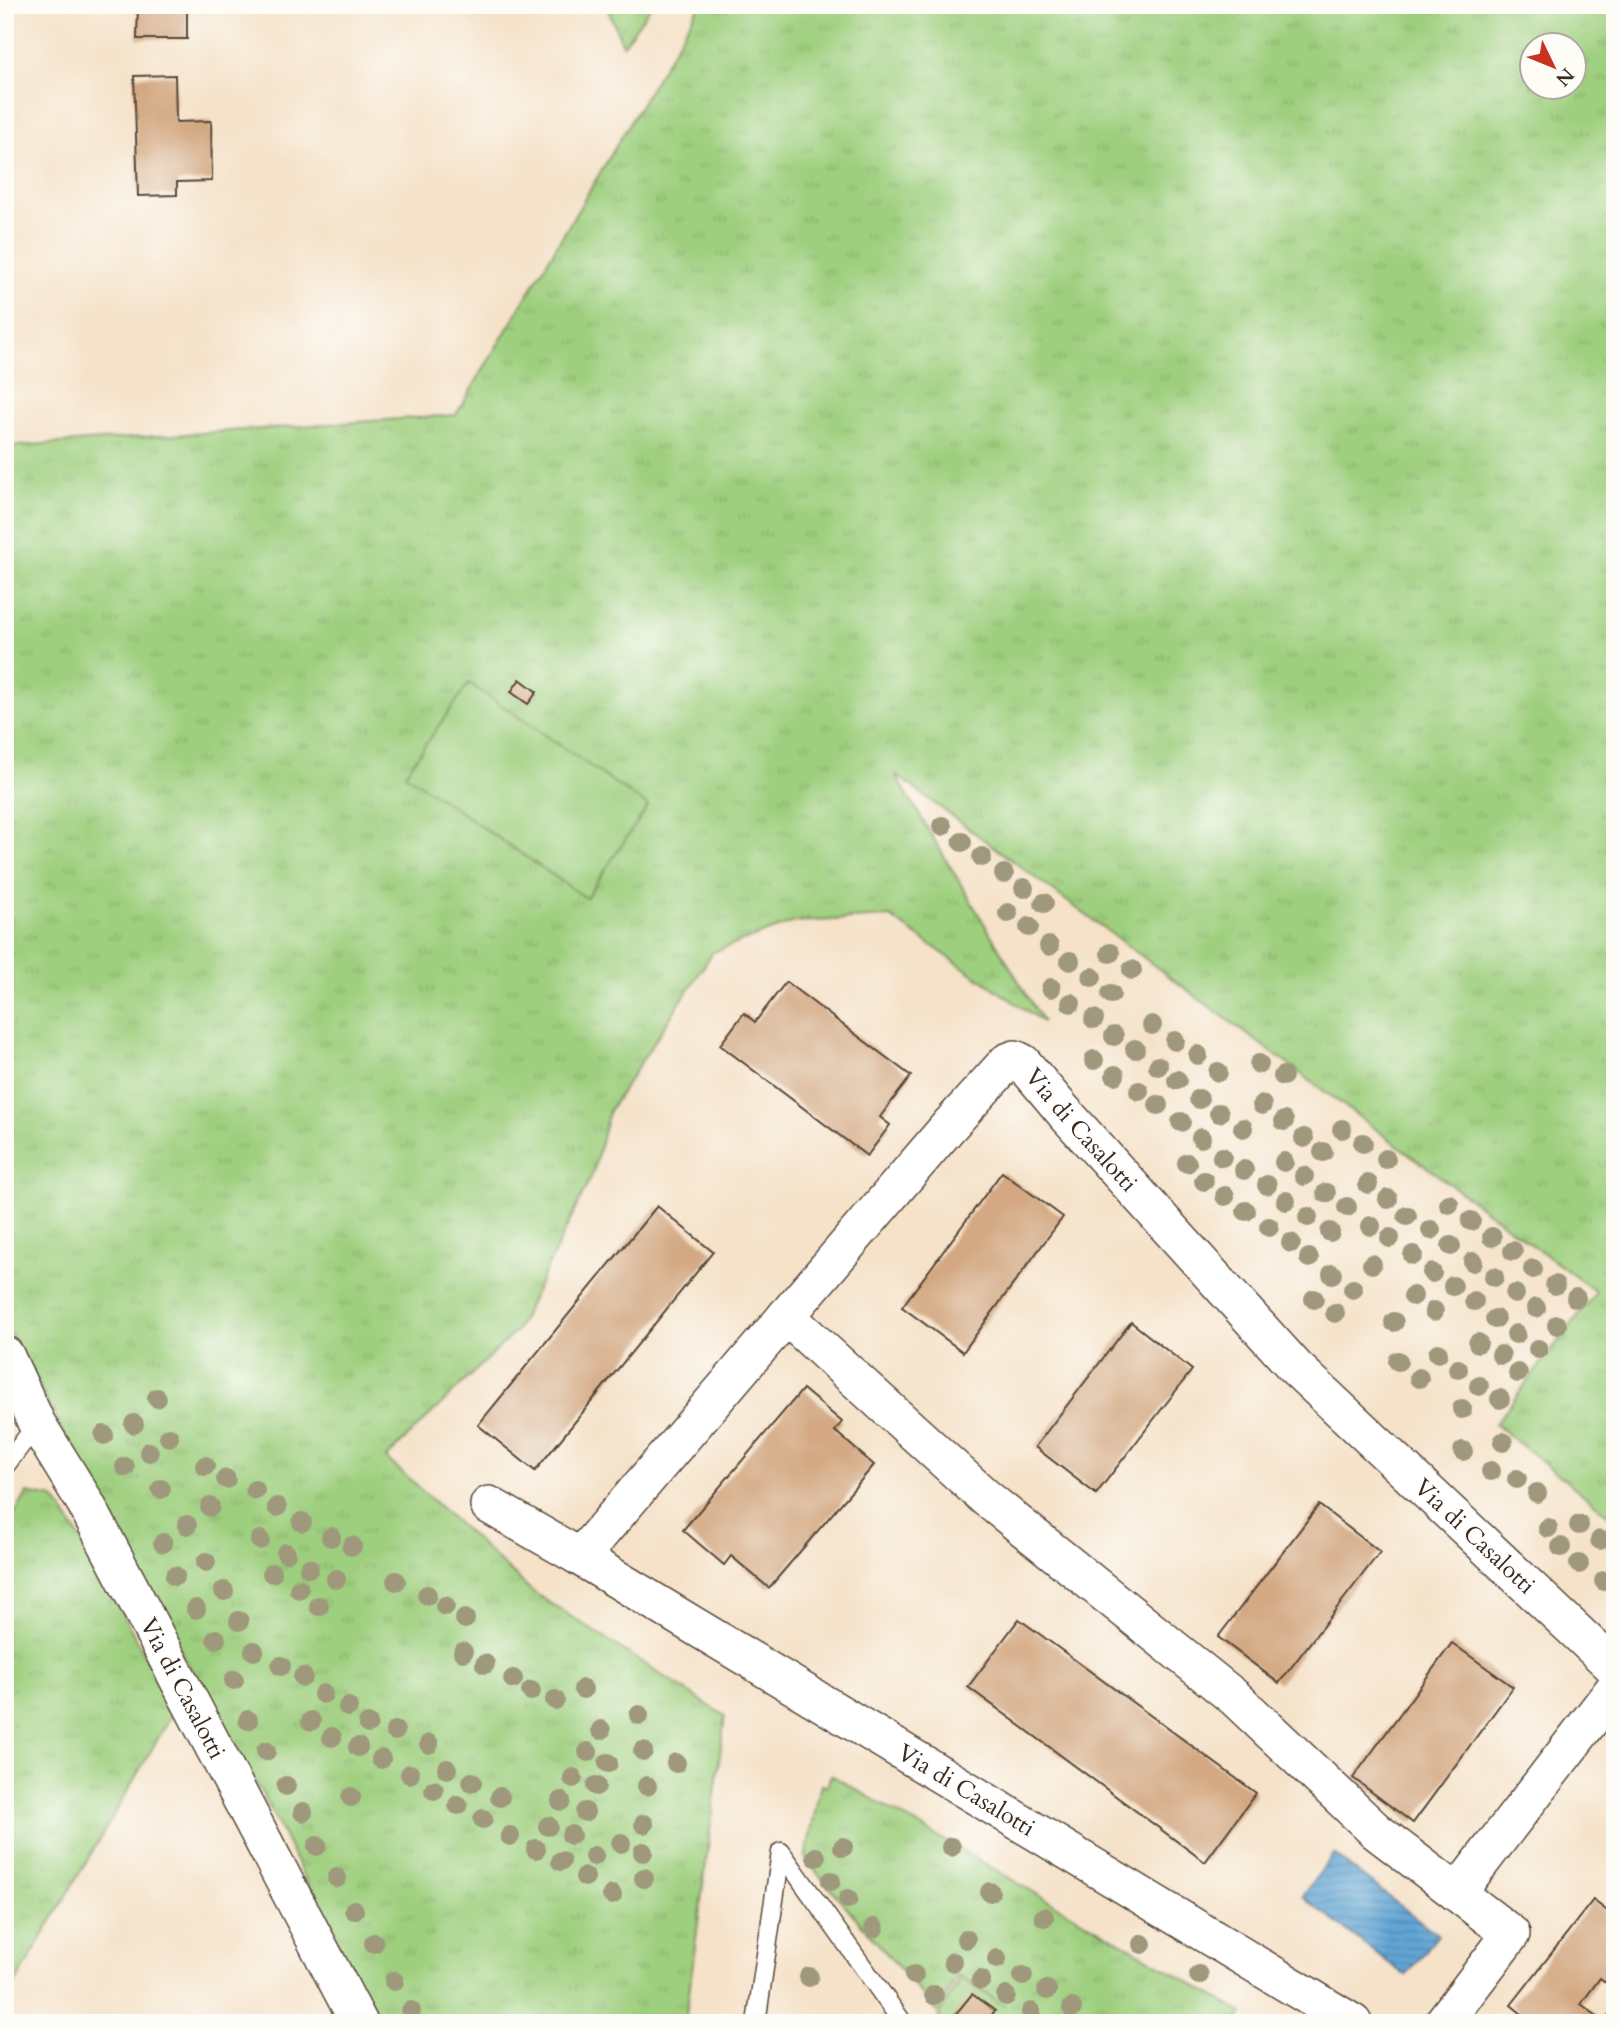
<svg xmlns="http://www.w3.org/2000/svg" width="1620" height="2028" font-family="Cardo,serif">
<style>
.grass{fill:url(#grass-tufts);stroke:#6c7c4e;stroke-width:2;fill-rule:evenodd}
.park{fill:#9ecf7e;stroke:#6c7c4e;stroke-width:2}
.water{fill:url(#water-rules);stroke:#4e687a;stroke-width:2}
.building{fill:#d3a882}
.lines{fill:none;stroke-linecap:round;stroke-linejoin:round}
.service-casing{stroke:#574638;stroke-width:21}
.minor-casing{stroke:#574638;stroke-width:40}
.service{stroke:#fff;stroke-width:18}
.minor{stroke:#fff;stroke-width:37}
.tree{fill:#9f987b}
.labels{text-anchor:middle;dominant-baseline:central;stroke-width:5;stroke-linejoin:round;paint-order:stroke}
.street-label{font-size:24px;fill:#3b2a1e;stroke:#fdfcf7}
</style>
<defs>
<pattern id="grass-tufts" width="24" height="20" patternUnits="userSpaceOnUse" patternTransform="scale(1.75)"><rect width="24" height="20" fill="#9ecf7e"/><path d="M3 7l-1-3M5 7V3M7 7l1-3M15 17l-1-3M17 17v-4M19 17l1-3" fill="none" stroke="#89b26c"/></pattern>
<pattern id="water-rules" width="6" height="5" patternUnits="userSpaceOnUse" patternTransform="scale(1.75)"><rect width="6" height="5" fill="#61a5d6"/><path d="M0 2.5h6" fill="none" stroke="#5187ad"/></pattern>
</defs>
<rect width="100%" height="100%" fill="#fdfcf7"/>
<filter id="ink" filterUnits="userSpaceOnUse"><feTurbulence type="fractalNoise" baseFrequency=".0143" numOctaves="2"/><feDisplacementMap in="SourceGraphic" scale="14" xChannelSelector="R" yChannelSelector="G"/><feConvolveMatrix kernelMatrix="1 2 1 2 8 2 1 2 1" color-interpolation-filters="sRGB"/></filter>
<filter id="wash" filterUnits="userSpaceOnUse"><feTurbulence type="fractalNoise" baseFrequency=".00686" numOctaves="4" result="noise"/><feDisplacementMap in="SourceGraphic" scale="28" xChannelSelector="R" yChannelSelector="G"/><feGaussianBlur stdDeviation="1.57" result="paint"/><feColorMatrix in="noise" values="0 0 0 0 0 0 0 0 0 0 0 0 0 0 0 0 0 1.4 0 .05"/><feComposite in="paint" operator="in"/></filter>
<g filter="url(#wash)">
<rect width="100%" height="100%" fill="#f5e2c9"/>
<path class="grass" d="M606 5H652L623 45Z
M700 5H1615V1520L1495 1424 1596 1292 895 774 1043 1022 890 917 794 922 713 952 609 1111 593 1173 517 1330 386 1458 533 1592 725 1716 685 2023H383L367 1998 321 1912 268 1804 216 1716 5 1323V447L456 415ZM1532 46H1574V88H1532Z
M27 1493 53 1498 60 1506 99 1569 174 1711 5 2001V1531Z
M831 1775 1243 2013 1237 2023H944L938 2016 961 1978 1005 2006 958 1975 937 2012 805 1859 821 1784 827 1786Z"/>
<path class="park" d="M469 683 648 806 586 898 405 774Z"/>
<path class="water" d="M1334 1854 1438 1935 1406 1976 1302 1896Z"/>
<g id="blocks">
<path class="building" d="M138 5H226V8H187V39H137Z
M175 75 176 122 211 121 212 181 177 182V195L138 196 134 76Z
M520 679 537 692 528 704 511 692Z
M786 982 911 1076 880 1117 890 1125 867 1156 720 1045 744 1013 755 1022Z
M1002 1172 1063 1217 963 1352 902 1307Z
M657 1206 713 1252 535 1471 478 1425Z
M1131 1322 1192 1370 1096 1494 1035 1447Z
M803 1389 842 1422 835 1431 874 1465 769 1588 731 1556 724 1565 683 1530Z
M1319 1505 1380 1552 1279 1683 1218 1637Z
M1019 1619 1256 1793 1205 1862 968 1687Z
M1452 1643 1513 1687 1413 1823 1353 1778Z
M1593 1900 1615 1917V1990L1600 1978 1581 2004 1604 2021 1615 2006V2023H1533L1511 2005Z
M972 1994 995 2011 985 2023H963L954 2016Z"/>
</g>
</g>
<g filter="url(#ink)">
<use href="#blocks" fill-opacity="0" stroke="#574638" stroke-width="2"/>
<g class="lines">
<g class="service-casing">
<path id="service" d="M5 1466 37 1424
M756 2023 781 1852 903 2023"/>
</g>
<g class="minor-casing">
<g id="minor">
<path d="M786 1316 985 1497 1235 1698 1376 1831 1511 1934 1443 2023"/>
<path id="s1" d="M5 1355 37 1424 85 1502 359 2023"/>
<path id="s2" d="M489 1505 580 1557 1353 2023"/>
<path id="s3" d="M580 1557 949 1126 1007 1062 1015 1059 1023 1063 1064 1112 1295 1367 1615 1668"/>
<path d="M1457 1893 1615 1688"/>
</g>
</g>
<use href="#service" class="service"/>
<use href="#minor" class="minor"/>
</g>
<g class="tree">
<circle cx="942" cy="826" r="10"/>
<circle cx="962" cy="842" r="10"/>
<circle cx="982" cy="857" r="10"/>
<circle cx="1004" cy="874" r="10"/>
<circle cx="1024" cy="888" r="10"/>
<circle cx="1044" cy="903" r="10"/>
<circle cx="1008" cy="913" r="10"/>
<circle cx="1029" cy="927" r="10"/>
<circle cx="1049" cy="946" r="10"/>
<circle cx="1110" cy="953" r="10"/>
<circle cx="1070" cy="961" r="10"/>
<circle cx="1132" cy="970" r="10"/>
<circle cx="1092" cy="977" r="10"/>
<circle cx="1051" cy="988" r="10"/>
<circle cx="1111" cy="994" r="10"/>
<circle cx="1071" cy="1003" r="10"/>
<circle cx="1094" cy="1019" r="10"/>
<circle cx="1152" cy="1025" r="10"/>
<circle cx="1114" cy="1036" r="10"/>
<circle cx="1175" cy="1041" r="10"/>
<circle cx="1135" cy="1049" r="10"/>
<circle cx="1198" cy="1055" r="10"/>
<circle cx="1094" cy="1060" r="10"/>
<circle cx="1259" cy="1064" r="10"/>
<circle cx="1158" cy="1066" r="10"/>
<circle cx="1218" cy="1072" r="10"/>
<circle cx="1115" cy="1075" r="10"/>
<circle cx="1283" cy="1076" r="10"/>
<circle cx="1177" cy="1080" r="10"/>
<circle cx="1139" cy="1091" r="10"/>
<circle cx="1199" cy="1099" r="10"/>
<circle cx="1158" cy="1105" r="10"/>
<circle cx="1262" cy="1105" r="10"/>
<circle cx="1219" cy="1113" r="10"/>
<circle cx="1284" cy="1121" r="10"/>
<circle cx="1181" cy="1122" r="10"/>
<circle cx="1243" cy="1128" r="10"/>
<circle cx="1342" cy="1129" r="10"/>
<circle cx="1201" cy="1138" r="10"/>
<circle cx="1304" cy="1138" r="10"/>
<circle cx="1363" cy="1143" r="10"/>
<circle cx="1323" cy="1152" r="10"/>
<circle cx="1222" cy="1157" r="10"/>
<circle cx="1386" cy="1159" r="10"/>
<circle cx="1284" cy="1162" r="10"/>
<circle cx="1187" cy="1163" r="10"/>
<circle cx="1244" cy="1170" r="10"/>
<circle cx="1304" cy="1176" r="10"/>
<circle cx="1204" cy="1181" r="10"/>
<circle cx="1368" cy="1184" r="10"/>
<circle cx="1267" cy="1185" r="10"/>
<circle cx="1326" cy="1193" r="10"/>
<circle cx="1225" cy="1196" r="10"/>
<circle cx="1388" cy="1199" r="10"/>
<circle cx="1286" cy="1201" r="10"/>
<circle cx="1449" cy="1204" r="10"/>
<circle cx="1347" cy="1207" r="10"/>
<circle cx="1246" cy="1211" r="10"/>
<circle cx="1407" cy="1216" r="10"/>
<circle cx="1308" cy="1217" r="10"/>
<circle cx="1471" cy="1221" r="10"/>
<circle cx="1371" cy="1226" r="10"/>
<circle cx="1269" cy="1227" r="10"/>
<circle cx="1431" cy="1230" r="10"/>
<circle cx="1330" cy="1232" r="10"/>
<circle cx="1492" cy="1237" r="10"/>
<circle cx="1390" cy="1238" r="10"/>
<circle cx="1291" cy="1243" r="10"/>
<circle cx="1451" cy="1246" r="10"/>
<circle cx="1513" cy="1251" r="10"/>
<circle cx="1413" cy="1255" r="10"/>
<circle cx="1309" cy="1258" r="10"/>
<circle cx="1473" cy="1262" r="10"/>
<circle cx="1372" cy="1264" r="10"/>
<circle cx="1533" cy="1269" r="10"/>
<circle cx="1432" cy="1273" r="10"/>
<circle cx="1332" cy="1274" r="10"/>
<circle cx="1494" cy="1277" r="10"/>
<circle cx="1555" cy="1285" r="10"/>
<circle cx="1453" cy="1286" r="10"/>
<circle cx="1353" cy="1289" r="10"/>
<circle cx="1515" cy="1294" r="10"/>
<circle cx="1413" cy="1296" r="10"/>
<circle cx="1576" cy="1298" r="10"/>
<circle cx="1314" cy="1299" r="10"/>
<circle cx="1474" cy="1301" r="10"/>
<circle cx="1536" cy="1308" r="10"/>
<circle cx="1434" cy="1311" r="10"/>
<circle cx="1335" cy="1313" r="10"/>
<circle cx="1495" cy="1319" r="10"/>
<circle cx="1394" cy="1322" r="10"/>
<circle cx="1557" cy="1325" r="10"/>
<circle cx="1516" cy="1334" r="10"/>
<circle cx="1478" cy="1343" r="10"/>
<circle cx="1538" cy="1349" r="10"/>
<circle cx="1438" cy="1353" r="10"/>
<circle cx="1501" cy="1355" r="10"/>
<circle cx="1398" cy="1361" r="10"/>
<circle cx="1458" cy="1369" r="10"/>
<circle cx="1518" cy="1373" r="10"/>
<circle cx="1419" cy="1378" r="10"/>
<circle cx="1479" cy="1386" r="10"/>
<circle cx="157" cy="1398" r="10"/>
<circle cx="1500" cy="1399" r="10"/>
<circle cx="1462" cy="1409" r="10"/>
<circle cx="134" cy="1424" r="10"/>
<circle cx="104" cy="1435" r="10"/>
<circle cx="169" cy="1437" r="10"/>
<circle cx="1503" cy="1442" r="10"/>
<circle cx="1463" cy="1451" r="10"/>
<circle cx="149" cy="1452" r="10"/>
<circle cx="205" cy="1466" r="10"/>
<circle cx="125" cy="1467" r="10"/>
<circle cx="1491" cy="1471" r="10"/>
<circle cx="226" cy="1479" r="10"/>
<circle cx="1517" cy="1479" r="10"/>
<circle cx="161" cy="1489" r="10"/>
<circle cx="255" cy="1490" r="10"/>
<circle cx="1537" cy="1493" r="10"/>
<circle cx="210" cy="1507" r="10"/>
<circle cx="277" cy="1507" r="10"/>
<circle cx="302" cy="1522" r="10"/>
<circle cx="187" cy="1525" r="10"/>
<circle cx="1579" cy="1525" r="10"/>
<circle cx="1548" cy="1528" r="10"/>
<circle cx="331" cy="1537" r="10"/>
<circle cx="260" cy="1540" r="10"/>
<circle cx="1600" cy="1540" r="10"/>
<circle cx="163" cy="1543" r="10"/>
<circle cx="352" cy="1546" r="10"/>
<circle cx="1561" cy="1547" r="10"/>
<circle cx="286" cy="1553" r="10"/>
<circle cx="206" cy="1562" r="10"/>
<circle cx="1579" cy="1564" r="10"/>
<circle cx="309" cy="1568" r="10"/>
<circle cx="272" cy="1573" r="10"/>
<circle cx="175" cy="1576" r="10"/>
<circle cx="336" cy="1579" r="10"/>
<circle cx="396" cy="1581" r="10"/>
<circle cx="1604" cy="1581" r="10"/>
<circle cx="299" cy="1589" r="10"/>
<circle cx="224" cy="1591" r="10"/>
<circle cx="427" cy="1595" r="10"/>
<circle cx="319" cy="1606" r="10"/>
<circle cx="445" cy="1606" r="10"/>
<circle cx="196" cy="1609" r="10"/>
<circle cx="465" cy="1619" r="10"/>
<circle cx="239" cy="1621" r="10"/>
<circle cx="216" cy="1639" r="10"/>
<circle cx="254" cy="1651" r="10"/>
<circle cx="463" cy="1652" r="10"/>
<circle cx="485" cy="1664" r="10"/>
<circle cx="281" cy="1666" r="10"/>
<circle cx="303" cy="1677" r="10"/>
<circle cx="513" cy="1679" r="10"/>
<circle cx="234" cy="1680" r="10"/>
<circle cx="583" cy="1689" r="10"/>
<circle cx="531" cy="1691" r="10"/>
<circle cx="323" cy="1694" r="10"/>
<circle cx="555" cy="1700" r="10"/>
<circle cx="348" cy="1707" r="10"/>
<circle cx="639" cy="1715" r="10"/>
<circle cx="248" cy="1720" r="10"/>
<circle cx="311" cy="1721" r="10"/>
<circle cx="368" cy="1724" r="10"/>
<circle cx="601" cy="1730" r="10"/>
<circle cx="395" cy="1731" r="10"/>
<circle cx="332" cy="1737" r="10"/>
<circle cx="429" cy="1744" r="10"/>
<circle cx="358" cy="1747" r="10"/>
<circle cx="266" cy="1751" r="10"/>
<circle cx="643" cy="1751" r="10"/>
<circle cx="588" cy="1752" r="10"/>
<circle cx="381" cy="1759" r="10"/>
<circle cx="608" cy="1763" r="10"/>
<circle cx="676" cy="1763" r="10"/>
<circle cx="447" cy="1769" r="10"/>
<circle cx="410" cy="1774" r="10"/>
<circle cx="573" cy="1778" r="10"/>
<circle cx="472" cy="1782" r="10"/>
<circle cx="286" cy="1786" r="10"/>
<circle cx="596" cy="1786" r="10"/>
<circle cx="647" cy="1786" r="10"/>
<circle cx="434" cy="1790" r="10"/>
<circle cx="351" cy="1797" r="10"/>
<circle cx="500" cy="1797" r="10"/>
<circle cx="561" cy="1801" r="10"/>
<circle cx="458" cy="1805" r="10"/>
<circle cx="303" cy="1812" r="10"/>
<circle cx="585" cy="1812" r="10"/>
<circle cx="483" cy="1819" r="10"/>
<circle cx="644" cy="1824" r="10"/>
<circle cx="548" cy="1826" r="10"/>
<circle cx="571" cy="1835" r="10"/>
<circle cx="510" cy="1836" r="10"/>
<circle cx="621" cy="1843" r="10"/>
<circle cx="317" cy="1846" r="10"/>
<circle cx="843" cy="1847" r="10"/>
<circle cx="951" cy="1847" r="10"/>
<circle cx="536" cy="1849" r="10"/>
<circle cx="643" cy="1852" r="10"/>
<circle cx="594" cy="1856" r="10"/>
<circle cx="816" cy="1857" r="10"/>
<circle cx="561" cy="1861" r="10"/>
<circle cx="585" cy="1877" r="10"/>
<circle cx="337" cy="1878" r="10"/>
<circle cx="644" cy="1878" r="10"/>
<circle cx="831" cy="1881" r="10"/>
<circle cx="990" cy="1892" r="10"/>
<circle cx="612" cy="1895" r="10"/>
<circle cx="848" cy="1899" r="10"/>
<circle cx="354" cy="1910" r="10"/>
<circle cx="1044" cy="1917" r="10"/>
<circle cx="874" cy="1928" r="10"/>
<circle cx="966" cy="1939" r="10"/>
<circle cx="374" cy="1943" r="10"/>
<circle cx="1142" cy="1944" r="10"/>
<circle cx="997" cy="1959" r="10"/>
<circle cx="953" cy="1962" r="10"/>
<circle cx="914" cy="1975" r="10"/>
<circle cx="1199" cy="1975" r="10"/>
<circle cx="1023" cy="1976" r="10"/>
<circle cx="809" cy="1977" r="10"/>
<circle cx="981" cy="1980" r="10"/>
<circle cx="394" cy="1981" r="10"/>
<circle cx="1047" cy="1990" r="10"/>
<circle cx="934" cy="1995" r="10"/>
<circle cx="1006" cy="1996" r="10"/>
<circle cx="1072" cy="2008" r="10"/>
<circle cx="411" cy="2011" r="10"/>
<circle cx="1031" cy="2012" r="10"/>
</g>
</g>
<g class="labels">
<g class="street-label">
<text stroke="none"><textPath href="#s3" startOffset="760">Via di Casalotti</textPath></text>
<text stroke="none"><textPath href="#s3" startOffset="1326">Via di Casalotti</textPath></text>
<text stroke="none"><textPath href="#s1" startOffset="378">Via di Casalotti</textPath></text>
<text stroke="none"><textPath href="#s2" startOffset="556">Via di Casalotti</textPath></text>
</g>
</g>
<rect width="1620" height="2028" fill="none" stroke="#fdfcf7" stroke-width="28"/>
<g transform="translate(1553 66) rotate(133)"><circle r="33" fill="#fdfcf7" stroke="#afa8a0" stroke-width="2"/>
<path d="M0-5L12 26L0 18L-12 26Z" fill="#c8321e"/>
<text y="-10" font-size="19" font-weight="bold" text-anchor="middle" fill="#3b2a1e">N</text>
</g>
</svg>
